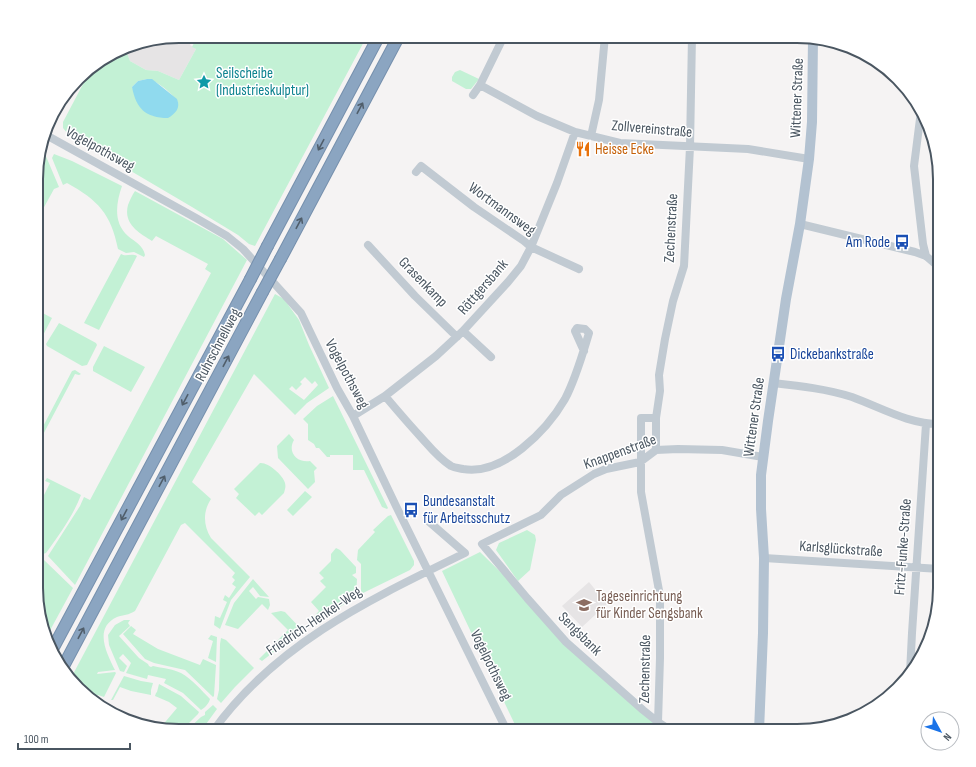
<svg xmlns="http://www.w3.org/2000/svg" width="976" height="767" font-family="'Sofia Sans Condensed',sans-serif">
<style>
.education{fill:#e6e4e5}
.green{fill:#c3f1d5;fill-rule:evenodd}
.water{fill:#90daee}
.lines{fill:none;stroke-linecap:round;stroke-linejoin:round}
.highway-casing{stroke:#7690ad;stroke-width:13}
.minor{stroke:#c1cad2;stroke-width:8}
.major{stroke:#b3c2d1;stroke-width:10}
.highway{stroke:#8ba5c1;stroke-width:11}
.highway-bridge-casing{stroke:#7690ad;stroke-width:13;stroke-linecap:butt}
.highway-bridge{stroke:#8ba5c1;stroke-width:11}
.oneway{stroke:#505e6b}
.labels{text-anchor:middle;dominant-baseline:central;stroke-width:3;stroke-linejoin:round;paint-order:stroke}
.culture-label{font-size:15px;fill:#0d838f;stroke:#fff;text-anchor:start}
.street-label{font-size:15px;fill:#4a5661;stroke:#fff}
.food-label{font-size:15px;fill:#c56008;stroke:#fff;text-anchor:start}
.transit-label{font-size:15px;fill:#164399;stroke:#fff;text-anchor:start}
.education-label{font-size:15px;fill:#785e54;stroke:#fff;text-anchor:start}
.rim{fill:none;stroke:#4a5661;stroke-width:2}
</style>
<rect width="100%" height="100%" fill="#f5f3f3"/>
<path class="education" d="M179 36H194L190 45 196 49 179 80 158 71 146 70 130 61 125 48 133 44Z
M589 582 607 604 582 627 562 606Z"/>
<path class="green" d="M196 36H367L255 246 249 244 238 235 192 207 68 134 63 128V122L92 67 125 48 130 61 146 70 158 71 179 80 196 49 192 47 197 37ZM147 79C155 79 175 95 178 103L154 116 143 110 132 87 138 81Z
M460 70 479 79 471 89H466L452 81V77L455 72Z
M45 154 59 187 54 189 37 220V165L43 155Z
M54 154 72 161 122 186C116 203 113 223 128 236 135 242 143 245 145 255L144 257 134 252 126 253 118 249C111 214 98 200 67 183L63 185 52 158Z
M135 191 223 239 247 260 75 585 48 556 80 506 84 497 90 500 211 273 205 269 208 264 156 236 152 241C139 233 123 224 128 205 130 200 132 195 135 191Z
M121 254C126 257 131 253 137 256L99 330 84 323Z
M275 294 284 299 299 320 309 345 329 388 307 403 295 415 254 374 192 482 211 499C203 511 203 525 211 538L250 577 231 600 220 629 214 625 215 616 220 618 227 602 223 600 225 595 229 598 236 587 232 584 235 580 232 577 235 573 185 523 181 525 135 611C129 615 123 615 117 617 93 628 107 654 115 670L98 672 97 674 115 672 116 673 104 697 98 695 95 697 94 701 85 695 71 678ZM305 377 312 384 315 381 318 385 304 400 289 389 292 386 296 390 302 384 300 382Z
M37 310 52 318 39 343 37 342Z
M59 323 96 343 97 345 87 365 82 366 47 346 46 344Z
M104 346 145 367 131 392 93 371V367Z
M75 370 81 374 79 375 75 374 37 446V438L72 371Z
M333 396 388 508 387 509 382 507 364 470H353V455H330V457H327L319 448H316L314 444 308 440V424L303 419 317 406Z
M289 434 294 440C287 452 297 463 310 461L317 468 314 471 315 482 308 489 278 458 277 446Z
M260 463C268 462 283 475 285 483 286 487 285 489 284 493L262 515 259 512 255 516 236 498 239 494 234 489Z
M47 478 81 495C73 516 59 535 46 553L43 554 36 551 37 509 50 483 45 481Z
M305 491 312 497 293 516 287 510Z
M391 515 414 561V565L410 570 363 593 361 591V564L357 560 358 550 375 532 373 530 388 516Z
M527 530 535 535 536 540 530 570 518 581 496 550 499 543Z
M336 548 340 550 356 567V573L352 575 357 579 356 597 312 624 309 622 319 611 311 602 326 587 320 581 324 578 319 573 331 561V554Z
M480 552 527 598 566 642 658 722 650 731H518L442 571Z
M36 554 44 560 73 588 47 636 36 597Z
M253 579 269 597 260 596 253 587 249 591 256 599 258 597 269 599 270 605 268 610 262 604 238 629 225 625 234 603Z
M281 611 285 612 302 630 262 661 259 659 288 630 271 613Z
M124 620H130L128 623 130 626 119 636 139 658 148 664 149 666 151 667 153 666C162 668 173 669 181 673 192 679 202 691 210 699 209 703 205 708 201 710L183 693 164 683 166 679 148 675 147 679 126 673 131 663 123 654 119 658 127 666 124 672 120 671 109 645 108 635 115 625Z
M131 626 136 630 133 634 158 649 200 665 203 659 216 665 214 696 213 697 185 670 154 663 145 659 123 634Z
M211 635 217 637 216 662 208 658 213 641 208 639Z
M221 638 226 640 254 668 235 687 221 703 217 699 219 690 220 644Z
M124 676 141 681 153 683 151 690V695L131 691 120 687 113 700H111Z
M159 684 181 696 199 712 198 714 181 731H174L171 725 166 730 161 727 177 708 169 702 155 696 156 693 157 692Z
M213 705 217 709 201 731H186L201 717 205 715V712Z"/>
<path class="water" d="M147 79H152L177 99C181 108 175 114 168 118 145 118 136 108 132 87L138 81Z"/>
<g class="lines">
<g class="highway-casing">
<path id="highway" d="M268 245 379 36
M281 258 399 36
M51 652 250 280
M63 667 262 293"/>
</g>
<path class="minor" d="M480 85 537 116 575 132 620 143 748 149 809 159
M473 95 480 85 504 36
M921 111 914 166 923 244 926 256
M53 114 58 104
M46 135 196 218 227 236 243 249 301 313 337 388 353 416 396 506 507 731
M591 136 599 100 605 36
M416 172 421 166 474 207 524 241 531 247 579 269
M800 224 915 252 926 256 940 268
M368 245 415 296 457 337
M463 331 491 357
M773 383C800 386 827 389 852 397 882 408 908 424 940 424
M385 396C396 409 407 422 419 435 429 446 438 458 451 466 455 468 459 468 463 469 503 476 547 430 565 399 576 378 582 356 589 333L585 329 577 328 575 331 584 351
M353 416 385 396 436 356 463 331 508 282 521 266 531 247 557 183 575 132
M656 418H641V492L660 596V658L658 722
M656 450V418L660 391 659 375 665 339 673 301 684 266 690 147 692 36
M764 558 940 569
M910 673 912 633 926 424
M213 731C276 643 371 599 465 553L427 520
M672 731 658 722 643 710 566 642 527 598 482 544 541 515 561 495 594 474 606 469 640 462 656 450 678 449 722 450 763 457"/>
<path class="major" d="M759 731 763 633 764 558 761 509V475L768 421 786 299 800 224 809 159 812 122 813 38"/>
<use href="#highway" class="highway"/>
<g class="highway-bridge-casing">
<path id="highway-bridge" d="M250 280 268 245
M262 293 281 258"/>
</g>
<use href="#highway-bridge" class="highway-bridge"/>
</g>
<defs><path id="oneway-shaft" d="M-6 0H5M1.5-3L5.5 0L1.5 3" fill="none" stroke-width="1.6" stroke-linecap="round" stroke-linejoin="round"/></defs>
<g class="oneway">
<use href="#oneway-shaft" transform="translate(360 108) rotate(-62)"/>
<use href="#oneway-shaft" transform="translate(321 145) rotate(118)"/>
<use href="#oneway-shaft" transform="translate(299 223) rotate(-62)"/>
<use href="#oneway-shaft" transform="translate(226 361) rotate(-62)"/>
<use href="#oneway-shaft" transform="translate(185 400) rotate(118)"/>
<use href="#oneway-shaft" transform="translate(162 481) rotate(-62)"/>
<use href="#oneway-shaft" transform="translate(124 515) rotate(118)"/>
<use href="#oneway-shaft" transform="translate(81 633) rotate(-62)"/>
</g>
<defs>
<g id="sight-bare" transform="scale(1.2)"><path d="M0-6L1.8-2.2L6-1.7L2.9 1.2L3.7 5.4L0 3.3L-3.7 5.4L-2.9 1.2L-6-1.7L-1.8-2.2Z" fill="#0f9aa8" stroke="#fff" stroke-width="2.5" paint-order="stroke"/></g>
<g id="restaurant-bare" transform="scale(1.2)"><path d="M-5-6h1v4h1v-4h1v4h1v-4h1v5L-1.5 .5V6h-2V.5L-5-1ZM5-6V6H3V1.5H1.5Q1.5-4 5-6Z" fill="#e8710a" stroke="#fff" stroke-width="2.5" paint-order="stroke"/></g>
<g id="bus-bare" transform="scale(1.2)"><path d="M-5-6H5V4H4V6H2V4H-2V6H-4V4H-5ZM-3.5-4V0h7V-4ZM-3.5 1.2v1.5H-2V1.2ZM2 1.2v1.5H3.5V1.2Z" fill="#1a4fb4" stroke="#fff" stroke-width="2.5" paint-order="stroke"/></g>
<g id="school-bare" transform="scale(1.2)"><path d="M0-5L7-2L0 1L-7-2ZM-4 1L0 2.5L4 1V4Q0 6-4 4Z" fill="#8d6e63" stroke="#fff" stroke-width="2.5" paint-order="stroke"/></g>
</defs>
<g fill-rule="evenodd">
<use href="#sight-bare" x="204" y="82"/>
<use href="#restaurant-bare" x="583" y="149"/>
<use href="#bus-bare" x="902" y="242"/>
<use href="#bus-bare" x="778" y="354"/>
<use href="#bus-bare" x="411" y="510"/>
<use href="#school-bare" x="584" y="605"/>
</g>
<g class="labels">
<g class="culture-label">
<text x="216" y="73">Seilscheibe<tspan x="216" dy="17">(Industrieskulptur)</tspan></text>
</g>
<g class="street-label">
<text transform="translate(797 98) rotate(-88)">Wittener Straße</text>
<text transform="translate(652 129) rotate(5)">Zollvereinstraße</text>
<text transform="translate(100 149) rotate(29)">Vogelpothsweg</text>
<text transform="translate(502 209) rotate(36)">Wortmannsweg</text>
<text transform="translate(671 228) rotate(-87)">Zechenstraße</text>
<text transform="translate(423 282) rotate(46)">Grasenkamp</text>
<text transform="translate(483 287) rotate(-49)">Röttgersbank</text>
<text transform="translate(218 345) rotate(-62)">Ruhrschnellweg</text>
<text transform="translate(347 374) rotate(62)">Vogelpothsweg</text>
<text transform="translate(754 417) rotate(-82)">Wittener Straße</text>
<text transform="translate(620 452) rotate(-20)">Knappenstraße</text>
<text transform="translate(903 547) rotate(-86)">Fritz-Funke-Straße</text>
<text transform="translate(841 549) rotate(4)">Karlsglückstraße</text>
<text transform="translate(314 621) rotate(-34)">Friedrich-Henkel-Weg</text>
<text transform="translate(580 634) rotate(45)">Sengsbank</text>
<text transform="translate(491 665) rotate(64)">Vogelpothsweg</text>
<text transform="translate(645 669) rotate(-89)">Zechenstraße</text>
</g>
<g class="food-label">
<text x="595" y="149">Heisse Ecke</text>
</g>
<g class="transit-label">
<text x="890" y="242" text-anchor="end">Am Rode</text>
<text x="790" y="354">Dickebankstraße</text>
<text x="423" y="501">Bundesanstalt<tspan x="423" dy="17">für Arbeitsschutz</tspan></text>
</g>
<g class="education-label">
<text x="596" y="596">Tageseinrichtung<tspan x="596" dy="17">für Kinder Sengsbank</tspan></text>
</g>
</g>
<path d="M0 0H976V767H0ZM179 43H797A136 136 0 0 1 933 179V588A136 136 0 0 1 797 724H179A136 136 0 0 1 43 588V179A136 136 0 0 1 179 43Z" fill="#fff" fill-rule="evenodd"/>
<path class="rim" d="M179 43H797A136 136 0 0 1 933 179V588A136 136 0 0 1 797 724H179A136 136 0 0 1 43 588V179A136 136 0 0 1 179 43Z"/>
<g transform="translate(940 731) rotate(130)"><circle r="19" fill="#ffffff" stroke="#b7bbc0"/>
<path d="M0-3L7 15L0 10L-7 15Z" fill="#1a73e8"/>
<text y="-6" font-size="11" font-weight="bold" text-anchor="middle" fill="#4a5661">N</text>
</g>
<path d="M18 743v6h112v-6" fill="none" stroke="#4a5661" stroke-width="2"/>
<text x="24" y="743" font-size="12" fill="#4a5661" stroke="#ffffff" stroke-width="3" paint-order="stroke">100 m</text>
</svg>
